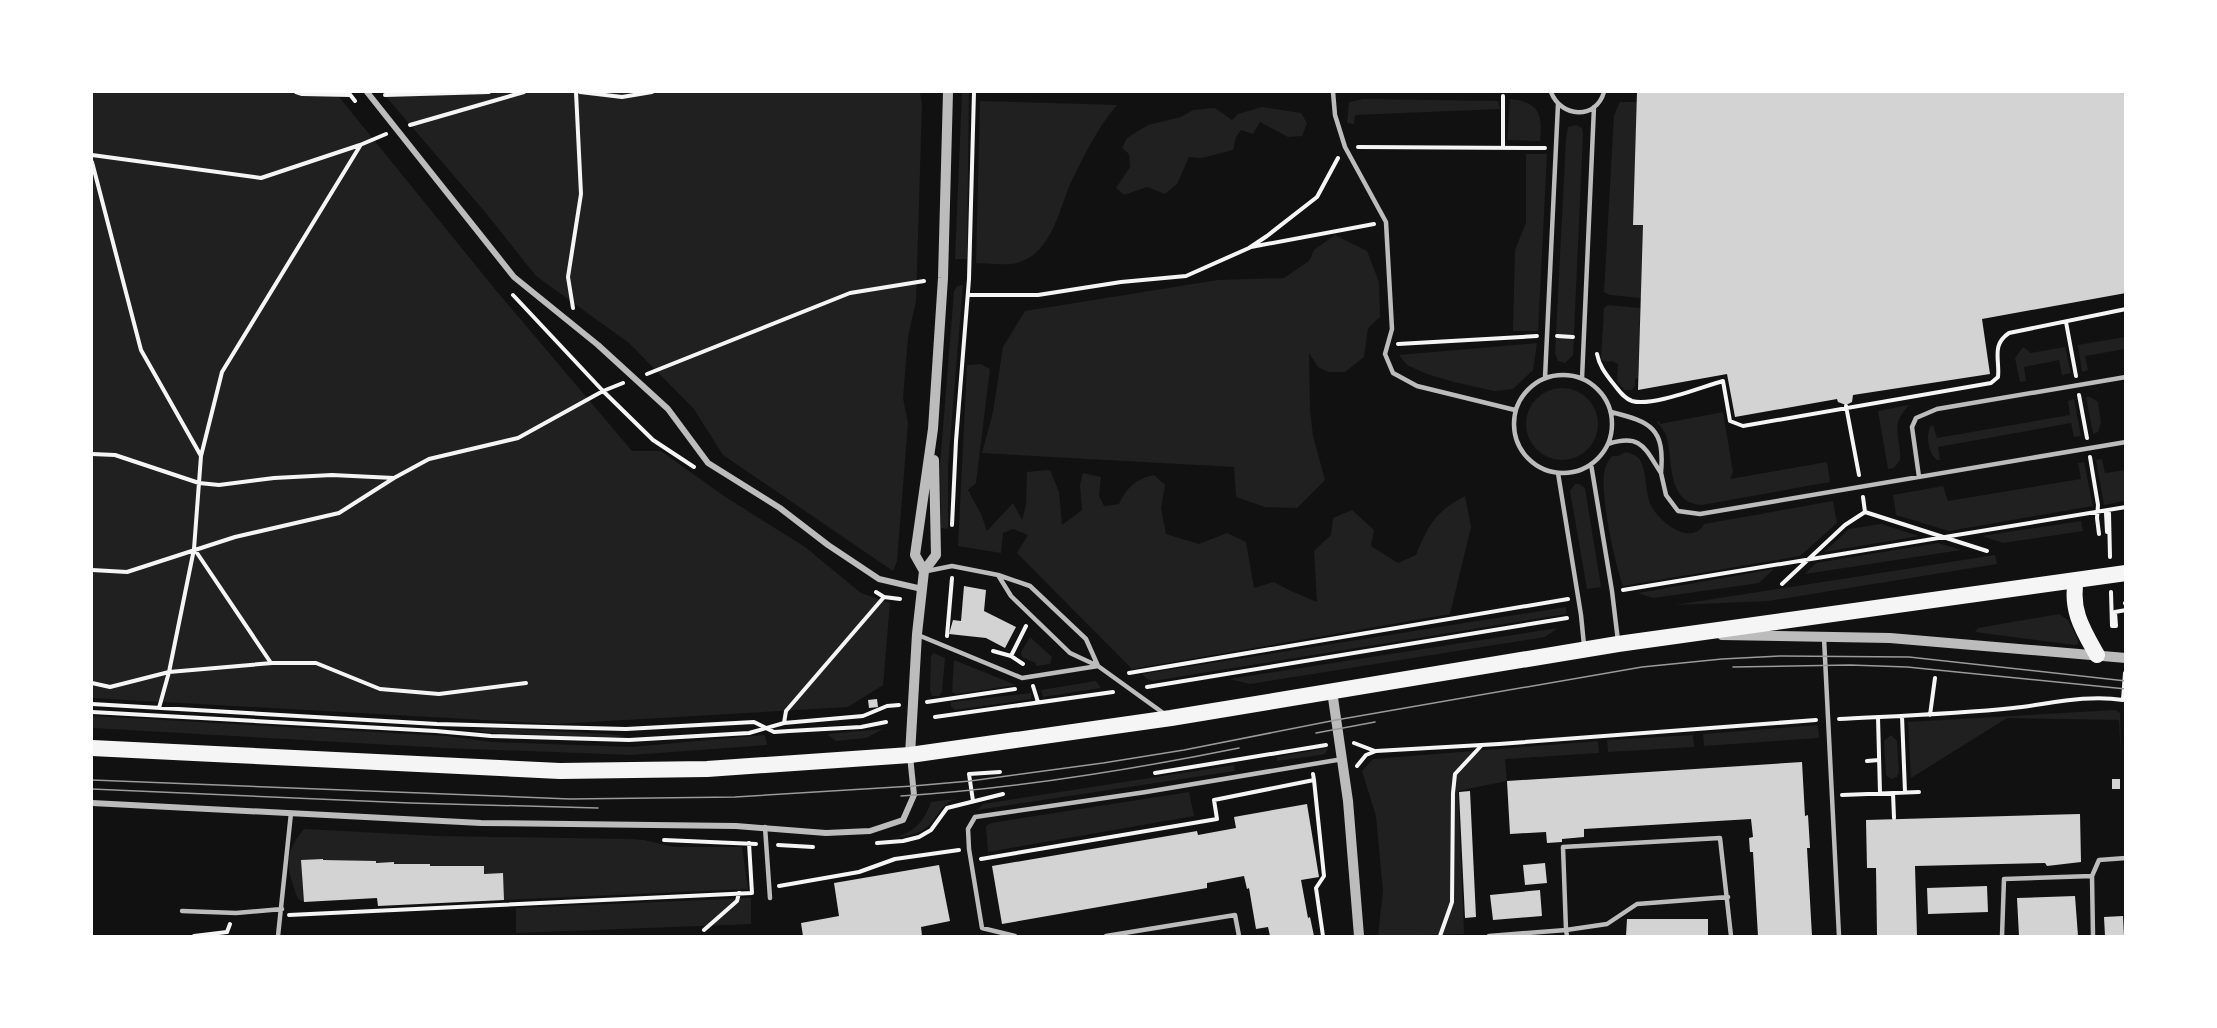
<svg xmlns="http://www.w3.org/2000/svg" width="2217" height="1028" font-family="'Public Sans',sans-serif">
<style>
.green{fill:#202020}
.building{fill:#d3d3d3}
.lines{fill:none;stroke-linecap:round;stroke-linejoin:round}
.path{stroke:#f5f5f5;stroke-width:4}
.service{stroke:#bcbcbc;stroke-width:4.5}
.minor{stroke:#bcbcbc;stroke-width:6}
.tertiary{stroke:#bcbcbc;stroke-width:10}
.trunk{stroke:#f5f5f5;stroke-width:16}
.tram{stroke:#9a9a9a;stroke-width:1.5}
</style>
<rect width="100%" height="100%" fill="#111"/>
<path class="green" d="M92 92H335L494 288 632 451H661L724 496 805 547 861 593 890 603 883 685 848 707 556 724 92 698Z
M382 92H920L922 104 916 301 908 337 903 398 908 423 897 561 893 571 723 455 694 409 629 343 536 276 485 212Z
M962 92H969L967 259H955Z
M1364 99 1498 101 1500 109 1355 115 1354 124 1347 123 1349 102Z
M1510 99C1539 102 1543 114 1540 141L1507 140Z
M980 101 1117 105C1098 127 1085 154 1072 180 1059 208 1053 253 1017 263 1005 266 988 263 976 263Z
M1620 102H1637L1633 224 1643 225 1641 298 1610 295 1604 292 1614 115Z
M1262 107 1301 113 1307 123 1302 136 1288 137 1260 122 1253 134 1241 130 1236 137 1233 150 1202 158 1189 157 1177 184 1165 194 1147 187 1124 195 1116 188 1130 167 1129 154 1122 148 1127 138 1148 125 1181 117 1193 110 1215 108 1232 120 1238 114Z
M1576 125 1582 128 1583 134 1573 355 1565 363 1558 361 1555 353 1566 139 1568 127Z
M1526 154H1547L1538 331H1513L1515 250 1526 223Z
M1335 235 1367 251 1379 282 1380 317 1368 328 1364 357 1345 372H1328L1318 367 1309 353 1310 410 1313 436 1325 480 1297 508 1265 507 1236 497 1234 467 982 453 993 412 1003 347 1025 311 1218 280 1284 278 1309 261 1314 250Z
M963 285 948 465V529L941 528 940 465 954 291 957 286Z
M1608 305 1640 308 1638 378 1635 379V386L1632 390H1625L1617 382 1618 364 1612 361 1607 362 1601 360 1604 308Z
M2125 337V349L2085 356 2088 370 2082 372 2078 345Z
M1537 343 1533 370 1513 389 1494 391 1454 382 1427 374 1407 365 1399 355Z
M2023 347 2031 353 2065 347 2071 373 2062 375 2059 360 2024 367 2026 381 2020 382 2015 358Z
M981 364 990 369 976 483 968 490 981 514 987 531 1013 503 1022 520 1026 505 1027 472 1050 470 1059 492 1062 525 1082 510 1080 485 1083 473 1101 477 1099 496 1104 506 1119 504C1126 488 1137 478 1154 475L1165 485 1161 508 1166 534 1199 544 1227 533 1246 542 1254 588 1274 582 1291 591 1317 602 1314 551 1331 535 1333 518 1352 510 1374 530 1371 546 1398 563 1416 555C1428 525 1436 511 1465 496L1471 527 1450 614 1132 669 1017 553 1028 535 1013 529 1003 533 1001 553 958 546 967 365Z
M1526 424a36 36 0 1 1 72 0a36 36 0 1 1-72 0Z
M2090 397 2098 402 2101 423 2098 432 2093 434 2086 397Z
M2074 399 2081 436 2074 437 2071 423 1938 447 1940 460H1937C1928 453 1926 437 1930 427L1933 425 1937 438 2070 415 2068 401Z
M1909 405C1889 426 1901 436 1900 460L1894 468 1888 469 1878 411Z
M1723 412 1733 472 1730 479 1827 462 1830 482 1702 505C1667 503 1673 463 1667 438 1665 431 1661 427 1657 422L1659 421 1660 424Z
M1626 452C1632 454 1639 456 1641 462 1647 475 1645 490 1650 503 1656 520 1691 548 1704 524L1833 501 1837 523 1800 556 1623 586C1614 561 1601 498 1604 473 1605 466 1608 461 1612 456H1618Z
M2102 459 2105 473 2125 470V501L2104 505 2096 460Z
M2084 462 2093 506 1949 531 1896 515 1893 495 1943 486 1948 501 2081 479 2078 463Z
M1575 484H1579L1585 488 1601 587 1587 589 1570 491Z
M2081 521 2083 531 2003 543 1982 536Z
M1881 524 1919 536 1824 552 1849 529Z
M1938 543 1961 550 1805 574 1816 563Z
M1995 555 1997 564 1768 601 1675 605Z
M1774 569 1759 583 1653 598 1638 593Z
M1566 607V614L1153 681 1147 679 1142 674Z
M2059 614 2068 620 2078 640V644L2075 645 1975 632 1978 628Z
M1558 628 1545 637 1250 684 1229 679Z
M1030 637 1052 657 1050 664 1036 666V663L1022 657 1021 652Z
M934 653 945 658 942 691 939 696H932L930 690 931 656Z
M954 660 1016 685 956 694 952 692Z
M1096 681 1101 688 1043 697 1041 690Z
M1031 693V699L955 710 951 706V702Z
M2115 710 2120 713 2121 758 2119 720 2007 718 1911 778 1908 722Z
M92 716 446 736 492 742 631 747 765 735 767 745 631 755 445 748 92 728Z
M1818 725 1819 738 1704 746 1703 734Z
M493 728 608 734 625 736 609 738 492 733 471 730Z
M883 729 866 738 836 741 827 734Z
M1693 735 1694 747 1608 752 1607 740Z
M1891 735 1897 741 1899 772 1897 777 1891 779 1886 775 1884 741Z
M1598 741 1599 753 1505 759 1507 781 1458 791 1464 934 1378 936 1383 891 1376 816 1362 771 1373 759Z
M1328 748 1325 754 1320 755 1277 761V757Z
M1234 765 1235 771 977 810 983 804Z
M1189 792 1194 816 988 852 986 826 991 823Z
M956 799C940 803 938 819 926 828 917 835 904 836 894 838 914 832 924 822 931 802Z
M304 829 438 836 629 839 644 840 674 847H742L748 889 504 900 503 873 484 874V866H430L429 864C395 866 357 859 323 860L322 859 301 860 304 902 298 899C287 870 282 855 304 829Z
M751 898V924L516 933V908Z"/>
<path class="building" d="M1637 92H2126V293L1982 319 1990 374 1853 395 1852 402 1846 405 1838 402 1837 399 1735 417 1727 374 1638 390 1643 225H1633Z
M964 586 986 590 984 611 1016 627 1005 648 986 638 949 634 953 620 961 621Z
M877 699 878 707 869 708 868 700Z
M1802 762 1805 816 1808 815 1810 848H1807L1812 936H1758L1753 852H1750L1749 838 1753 837 1751 819 1584 829V837L1562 839V842L1547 843 1546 832 1510 834 1507 781Z
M2112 779H2120V789H2112Z
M1470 791 1476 917 1465 918 1459 792Z
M1307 804 1319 877 1301 880 1308 918 1310 917 1314 936H1270L1268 927 1256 929 1249 888 1247 889 1244 876 1207 883V888L1002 924 992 866 1197 831 1198 835 1236 828 1234 817Z
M2080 814 2081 862 2047 866 2045 863 1915 866 1917 936H1877L1876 868H1867L1866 820Z
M323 859V860L376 861V863L394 862V864H430V866H484V874L503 873 504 900 378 906 377 898 304 902 301 860Z
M1545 863 1547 883 1525 885 1523 865Z
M939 865 950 921 921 927 922 936H803L801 923 839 916 834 883Z
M1987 886 1988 912 1928 914 1927 888Z
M1540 890 1542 916 1493 920 1490 895Z
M2075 896 2078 936H2019L2017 898Z
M2123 916 2124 936H2105L2104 917Z
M1627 919H1708V936H1626Z"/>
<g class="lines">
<path class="path" d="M296 92 302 94 350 95
M348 92 355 101
M580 92 622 97 652 92
M385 95 489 92
M410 125 524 92
M1358 147 1545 148
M1503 147V96
M92 155 261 178 360 145 386 134
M92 162 141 350 201 456 194 549 169 672 159 708
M1251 247 1374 224
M513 295 603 391 653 440 694 467
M968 295H1038L1121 282 1186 276 1249 248 1267 236 1317 197 1338 158
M573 308 568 277 581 194 576 92
M2066 322 2076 376
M1557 336 1573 337
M1398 344 1537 336
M1597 354C1599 365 1605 373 1612 382 1618 389 1623 398 1632 401 1652 407 1701 387 1723 381L1730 421 1743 426 1991 383 1998 377C2000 360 1991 345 2009 333L2126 309
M647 374 850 293 924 281
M2079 395 2087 438
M1846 406 1859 475
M92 454 115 455 199 483 219 485 274 478 332 475 394 478
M201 456 222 372 360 146
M2090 457 2098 505 2097 518 2099 534
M1863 497 1865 512 1987 551
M952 525 956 441 969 279 974 92
M2107 532 2106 513H2109L2110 557
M195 550 271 663
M92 570 127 572 235 537 339 513 394 478 429 459 518 438 603 391 623 383
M1782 584 1845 525 1865 512
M1623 590 2126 507
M876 592 884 597 900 599
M2111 592 2112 626H2116L2115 612 2126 610
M2125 603 2126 605
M947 636 952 578
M993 651 1011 656 1026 626
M1011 656 1023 664
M1129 673 1568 599
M92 683 110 687 169 672 272 663H316L380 689 439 694 526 683
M1033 686 1038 702
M1147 687 1567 618
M927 702 1015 689
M92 704 437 724 626 729 754 722 774 732 789 731 861 727 886 722
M92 712 436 731 491 736 629 740 749 733 784 723 863 716 887 706 899 705
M1930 715 1935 678
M1902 716 1905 792
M935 717 1113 692
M1878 717 1880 793
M1839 719C1897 716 1955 714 2013 708 2049 704 2087 694 2123 700L2125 673
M784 723 786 711 884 597
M1354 743 1375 751
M1867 761 1879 760
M1357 766 1366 755 1376 751 1499 744 1816 720
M1155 773 1326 745
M1314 780 1324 876 1316 888 1323 936
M1893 793 1894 818
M1842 795 1919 792
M973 801 969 774 1000 772
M664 840 756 844
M877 843 903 841 919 837 931 830 947 808 1003 794
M778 845 813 847
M981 859 1217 819 1214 800 1314 780 1313 774
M779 886 859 872 895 859 959 850
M289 915 752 893 749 843
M704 930 737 901 739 893
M194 936 227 932 230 924
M1440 936 1452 902 1453 793 1455 774 1481 746"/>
<path class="service" d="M1333 92 1335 115 1345 147 1386 222 1392 329 1385 354 1393 373 1417 386 1515 410
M1551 92C1561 118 1596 120 1604 92
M1514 424a49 49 0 1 1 98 0a49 49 0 1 1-98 0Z
M1545 378 1558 104
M1582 379 1594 107
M1608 444C1642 433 1645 449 1661 473 1665 428 1651 422 1611 412
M1591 464 1612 591 1618 641
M1558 473 1581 615 1584 645
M1661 473 1666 495 1678 511 1700 514 2126 442
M1919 477 1912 427 1916 418 1937 409 2126 377
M927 571 952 566 998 575 1030 586 1086 639 1098 666
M998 575 1011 596 1070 653 1098 666 1166 715
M918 635 1022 678 1098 666
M1824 638 1839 936
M765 827 770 898
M2092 876 2099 860 2126 858
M1728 897 1637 904 1607 924 1566 930 1563 847 1720 838 1731 936
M182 911 236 913 282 909
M278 936 291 813
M1015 936 982 928 969 849 968 829 975 817 1146 792 1343 759
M1106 936 1235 915 1239 936
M1489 936 1566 930 1567 936
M2002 936 2004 879 2092 876 2093 936"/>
<path class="minor" d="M367 92 514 277 598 345 668 409 708 463 780 508 828 545 879 579 922 589
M92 803 481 823 736 826 826 833 870 831 903 820 914 795 910 756"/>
<path class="tertiary" d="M924 571 915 555 933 429 943 278 948 92
M1722 635 1890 638 2126 658
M1332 691 1348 801 1359 936
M910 755 917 634 924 571 936 555 934 460"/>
<path class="trunk" d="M2076 580C2070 610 2083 630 2097 655
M92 748 560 771 707 769 910 755 1171 718 1618 644 2126 573"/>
<path class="tram" d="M1733 667 1850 665 1907 667 2126 689
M1316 733 1375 722
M92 780 570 799 735 797 913 786 970 781 1103 763 1184 750 1336 720 1642 667 1722 659 1780 656 1909 657 2126 681
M92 789 410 803 598 808
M901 796C1012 789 1130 770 1239 748"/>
</g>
<rect width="2217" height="1028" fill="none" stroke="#ffffff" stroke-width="186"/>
</svg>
